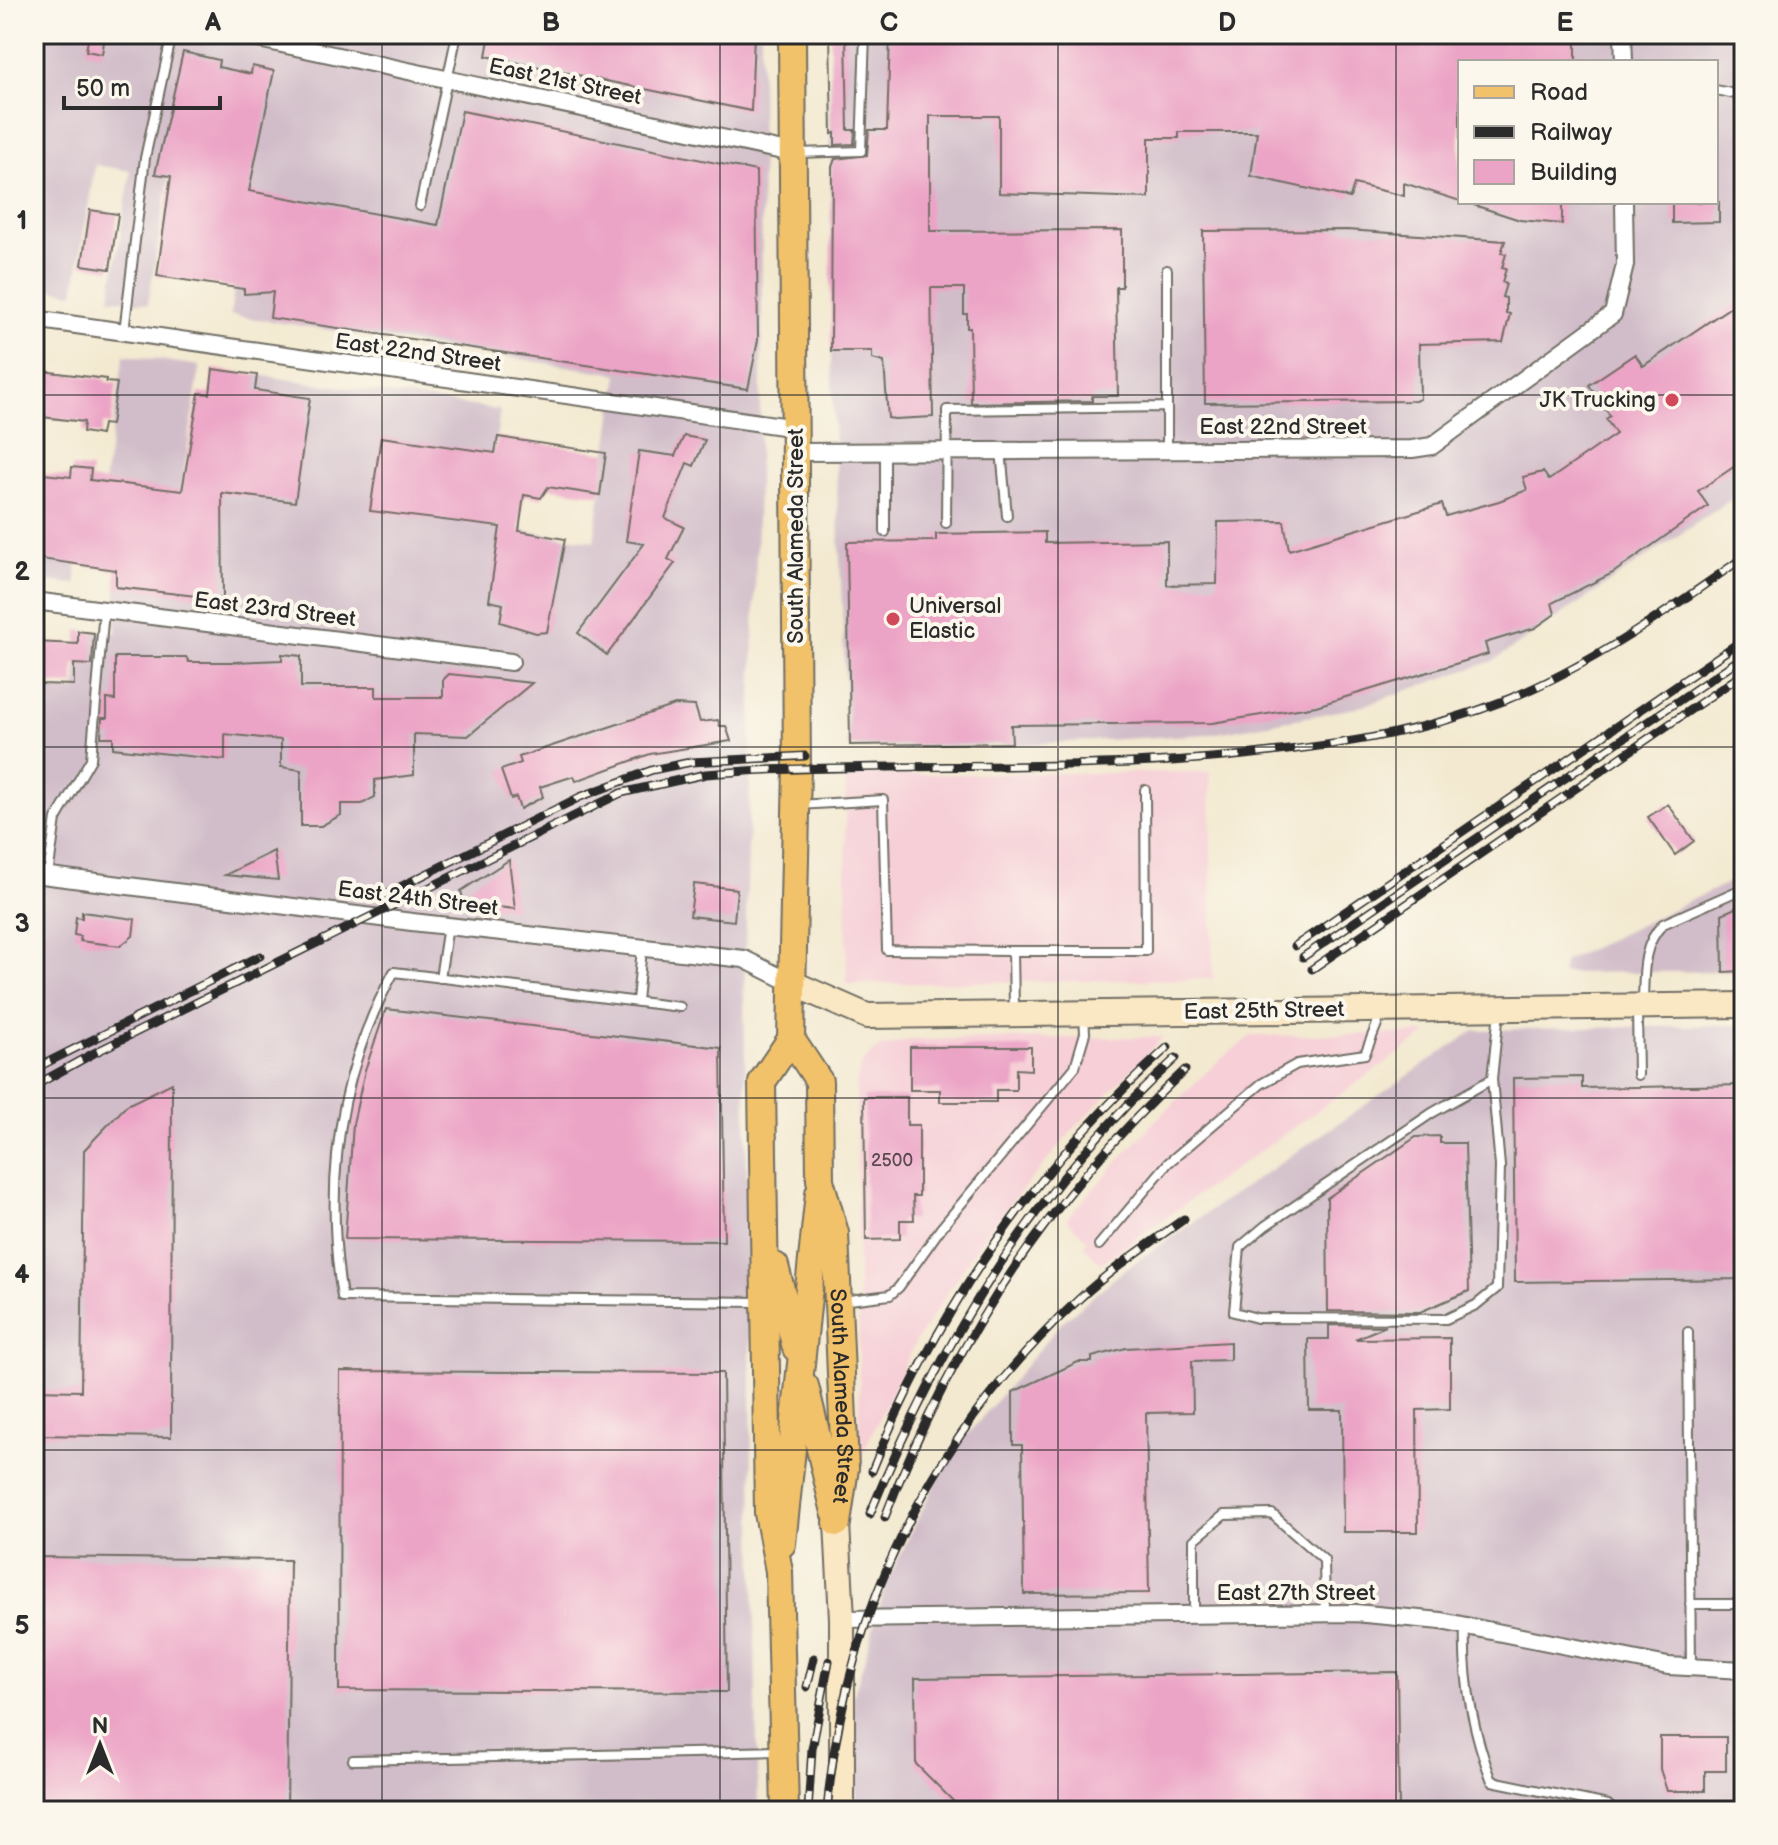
<svg xmlns="http://www.w3.org/2000/svg" width="1778" height="1845" font-family="'Balsamiq Sans',sans-serif">
<style>
.built{fill:#f6cfd7}
.industrial{fill:#d1bdc9;fill-rule:evenodd}
.building{fill:#eca4c6}
.lines{fill:none;stroke-linecap:round;stroke-linejoin:round}
.lane-casing{stroke:#716e65;stroke-width:12}
.street-casing{stroke:#716e65;stroke-width:20}
.secondary-casing{stroke:#716e65;stroke-width:28}
.primary-casing{stroke:#716e65;stroke-width:30}
.lane{stroke:#fff;stroke-width:8}
.street{stroke:#fff;stroke-width:16}
.secondary{stroke:#fae7c3;stroke-width:24}
.primary{stroke:#f2c26a;stroke-width:26}
.rail-casing{stroke:#2b2b2b;stroke-width:9}
.rail{stroke:#fbf7ec;stroke-width:6;stroke-dasharray:18;stroke-linecap:butt}
.secondary-bridge-casing{stroke:#716e65;stroke-width:28;stroke-linecap:butt}
.secondary-bridge{stroke:#fae7c3;stroke-width:24}
.grid{fill:none;stroke:#2b2b2b;stroke-width:2;stroke-opacity:0.55}
.poi-dot{fill:#d1495b;stroke:#fbf7ec;stroke-width:3}
.labels{text-anchor:middle;dominant-baseline:central;stroke-width:8;stroke-linejoin:round;paint-order:stroke}
.number-label{font-size:18px;fill:#5b4952}
.street-label{font-size:22px;fill:#2b2b2b;stroke:#fbf7ec}
.poi-label{font-size:22px;fill:#2b2b2b;stroke:#fbf7ec;text-anchor:end}
.neatline{fill:none;stroke:#2b2b2b;stroke-width:3}
.grid-label{font-size:26px;text-anchor:middle;font-weight:bold;fill:#2b2b2b}
</style>
<rect width="100%" height="100%" fill="#fbf7ec"/>
<filter id="ink" filterUnits="userSpaceOnUse"><feTurbulence type="fractalNoise" baseFrequency=".0125" numOctaves="2"/><feDisplacementMap in="SourceGraphic" scale="16" xChannelSelector="R" yChannelSelector="G"/><feConvolveMatrix kernelMatrix="1 2 1 2 8 2 1 2 1" color-interpolation-filters="sRGB"/></filter>
<filter id="wash" filterUnits="userSpaceOnUse"><feTurbulence type="fractalNoise" baseFrequency=".006" numOctaves="4" result="noise"/><feDisplacementMap in="SourceGraphic" scale="32" xChannelSelector="R" yChannelSelector="G"/><feGaussianBlur stdDeviation="1.8" result="paint"/><feColorMatrix in="noise" values="0 0 0 0 0 0 0 0 0 0 0 0 0 0 0 0 0 1.4 0 .05"/><feComposite in="paint" operator="in"/></filter>
<g filter="url(#wash)">
<rect width="100%" height="100%" fill="#f3e9d0"/>
<path class="built" d="M1210 772 1213 979 847 984 845 775Z
M1428 1033 1101 1263 1083 1246 1087 1240 1066 1219 1153 1123 1215 1064 1251 1036Z
M1163 1037 1071 1132 986 1233 915 1343 860 1459 856 1084 862 1063 878 1048 910 1040Z"/>
<path class="industrial" d="M34 34H761L762 338 744 996 758 1811H34V738L38 690H76L78 630 116 633V484L104 483 124 355 200 366 181 491 220 495 236 372 500 410 484 525 594 541 618 374 230 315 249 191 169 176 148 304 110 298 131 171 95 165 74 293 34 287Z
M830 34H1744V491L1493 661 1356 708 1212 734 1013 745 848 747 831 351ZM1460 62H1716V202H1460Z
M34 342 50 344 34 454Z
M34 473 78 478 76 584 34 580Z
M1744 875V971L1562 973 1565 961Z
M1744 1025V1811H857L853 1698 887 1582 933 1488 960 1444 1062 1322 1128 1267 1475 1030Z"/>
<g id="blocks">
<path class="building" d="M89 34 105 36 102 54 86 51Z
M490 34H754L751 111 486 56Z
M830 34H846L848 130H855L854 144 835 145V133L832 134Z
M890 34H1576V62H1460V201L1404 183V196L1354 184 1350 198 1251 176 1257 132H1179V138H1149V198L999 193V116H930V231L1122 230V287H1116L1118 396H1092V401L971 403 970 328H967V314H964V288H931L933 417 895 419 888 418 884 362 872 359V351H831L832 167 835 159 867 155 869 130H887Z
M183 52 219 60 218 67 251 74 252 66 274 71 249 191 438 225 462 111 756 171 758 340 748 389 270 318 273 292 244 294V289L157 276 171 176 155 174Z
M1475 202H1562V224L1520 220 1474 205Z
M1672 202H1719V222L1672 223Z
M90 210 118 214 110 269 82 265Z
M1347 230 1505 241 1501 253 1506 254 1502 268 1506 269 1502 282 1506 284 1502 297 1506 298V313L1510 314 1503 342 1419 344 1420 399 1415 401 1205 403 1203 231Z
M1744 298V460L1698 491 1708 506 1613 573 1552 603 1555 614 1535 628 1485 643 1488 654 1316 706 1212 723 1011 725 1012 743 850 745 847 542 936 541V534L1045 532V543L1167 541V585L1217 584 1218 522 1284 521 1289 550 1442 504 1446 516 1499 501 1527 490 1523 477 1543 472 1549 480 1616 434 1606 419 1610 416 1589 385 1635 354 1643 366Z
M213 369 257 375 255 390 310 398 295 502 222 493 223 599 116 587V570L34 558V473L71 477 72 467 91 469 90 480 182 491 199 393 210 394Z
M34 370 106 379V382L117 383 111 425 103 424 101 435 83 432 84 422 34 416Z
M684 436 705 440 694 466 687 463 665 518 684 527 668 559 675 563 607 655 578 633 644 544 626 541 639 451 675 456Z
M381 437 495 453 498 437 606 453 600 495 548 487 541 498 524 495 519 531 565 539 547 632 536 633 500 622 503 604 489 601 500 527 370 511Z
M78 631 94 633 92 665 74 664V685L39 684V665H34V642L78 644Z
M282 654 301 656V687H376V697H443V680L449 674 532 683 468 736 414 734V775L375 780V797L362 804H341V815L321 826H301V770L281 767V740L225 734V760L113 748V737H101L102 718H107V699L115 700V657H186L189 662H235L282 660Z
M675 705 695 706 700 722 718 720 720 726H726L731 741 650 754 576 781 574 776 540 787 543 797 520 809 516 797 511 799 501 770 521 763 519 757Z
M1668 804 1694 841 1675 855 1648 817Z
M274 851 278 880 225 875Z
M509 860 515 909 464 903 461 891Z
M694 884 737 889 734 921 690 916Z
M1744 904V971L1723 972 1722 914Z
M82 912 135 919 133 936 120 946 80 941V936L74 935 76 917 82 918Z
M386 1009 721 1048 724 1241 345 1239 353 1124 365 1070Z
M910 1047H1031V1070L1016 1069V1090H996V1102H940V1090H910Z
M1582 1077V1088L1744 1085V1279L1515 1282 1513 1078Z
M172 1083 171 1437 34 1435V1390L81 1391 84 1150 127 1105Z
M864 1097H907V1125H919V1196H913L914 1220H900V1239L866 1240Z
M1440 1136V1143H1465L1469 1291 1420 1312 1328 1311 1327 1198 1416 1137Z
M1329 1325 1386 1326 1355 1339 1450 1338V1409L1417 1410 1418 1532H1343L1342 1410H1309L1308 1339H1329Z
M1230 1342V1360L1192 1361 1193 1412 1146 1413 1149 1593 1024 1594 1022 1445H1013V1392L1078 1362H1092V1357L1126 1348Z
M340 1371 723 1373 727 1692 339 1690Z
M36 1557 290 1560 287 1811H34Z
M1397 1672 1399 1811H963L916 1764 915 1678Z
M1660 1737H1726V1771H1705V1791H1667L1660 1769Z"/>
</g>
</g>
<g filter="url(#ink)">
<use href="#blocks" fill-opacity="0" stroke="#716e65" stroke-width="2"/>
<g class="lines">
<g class="lane-casing">
<path id="lane" d="M1716 90 1744 96
M797 153 861 151 865 34
M420 206 457 34
M124 332 145 158 172 34
M1167 449V270
M1001 450 1007 516
M946 523 947 410 1167 407
M885 532V451
M798 805 883 800 887 950 1013 951
M48 875 56 819 91 759 104 610
M440 978 448 926
M637 1001 642 948
M1643 1002C1644 973 1642 945 1663 924L1744 888
M680 1007 394 972C337 1075 324 1183 342 1297L760 1302
M1637 1008 1638 1075
M1014 1010 1013 951H1146L1145 790
M1492 1079 1432 1113 1265 1226 1240 1247 1234 1312 1257 1318 1446 1319 1476 1305 1497 1288 1500 1166 1492 1079 1499 1011
M1099 1245 1168 1163 1261 1084 1297 1064 1365 1054 1381 1014
M841 1301 890 1295 899 1287 941 1228 1075 1067 1085 1033 1084 1014
M1688 1332 1691 1668
M1690 1604H1744
M1194 1615V1540L1224 1515 1272 1514 1324 1560 1325 1613
M1465 1625C1463 1678 1473 1732 1492 1781L1608 1805 1614 1811
M353 1760 780 1751"/>
</g>
<g class="street-casing">
<path id="street" d="M235 34 792 153
M1623 34 1624 62
M34 319 796 428
M796 452 1412 449 1432 446 1613 314 1625 265 1624 202
M34 601 511 662
M34 874 412 922 744 959 792 983
M842 1619 1355 1613 1441 1621 1668 1666 1744 1670"/>
</g>
<g class="secondary-casing">
<path id="secondary" d="M792 983 867 1016 1183 1012
M1292 1011 1744 1005
M837 1523 842 1619V1811"/>
</g>
<g class="primary-casing">
<g id="primary">
<path id="s1" d="M791 1039 819 1081 820 1180 835 1233 845 1468 837 1523"/>
<path d="M775 1266 796 1348"/>
<path d="M805 1386 835 1512"/>
<path d="M782 1544 819 1193"/>
<path d="M785 1811 779 1571 768 1513 762 1082 791 1039 797 768 792 34"/>
</g>
</g>
<use href="#lane" class="lane"/>
<use href="#street" class="street"/>
<use href="#secondary" class="secondary"/>
<use href="#primary" class="primary"/>
<g class="rail-casing">
<path id="rail" d="M382 896 580 797 652 770 691 762 805 756
M1295 946 1744 639
M1303 957 1744 656
M1312 969 1744 673
M34 1069 260 956
M34 1086 94 1053 621 793 706 774 746 771C922 762 1097 773 1271 752 1352 743 1430 730 1506 700 1593 665 1669 610 1744 557
M872 1471C937 1309 1038 1164 1168 1047
M870 1514C941 1340 1036 1185 1176 1058
M885 1517C951 1344 1050 1195 1185 1070
M807 1687 814 1658
M808 1811 812 1749 829 1661
M827 1811C844 1612 931 1436 1078 1300 1110 1270 1148 1245 1184 1219"/>
</g>
<use href="#rail" class="rail"/>
<g class="secondary-bridge-casing">
<path id="secondary-bridge" d="M1183 1012 1292 1011"/>
</g>
<use href="#secondary-bridge" class="secondary-bridge"/>
</g>
</g>
<path class="grid" d="M382 34V1811M720 34V1811M1058 34V1811M1396 34V1811M34 395H1744M34 747H1744M34 1098H1744M34 1450H1744"/>
<g class="poi-dot">
<circle cx="1672" cy="400" r="8"/>
<circle cx="893" cy="619" r="8"/>
</g>
<g class="labels">
<g class="number-label">
<text x="892" y="1160">2500</text>
</g>
<g class="street-label">
<text transform="translate(565 82) rotate(12)">East 21st Street</text>
<text transform="translate(418 353) rotate(8)">East 22nd Street</text>
<text x="1283" y="427">East 22nd Street</text>
<text transform="translate(796 536) rotate(-90)">South Alameda Street</text>
<text transform="translate(275 610) rotate(7)">East 23rd Street</text>
<text transform="translate(418 899) rotate(7)">East 24th Street</text>
<text transform="translate(1264 1011) rotate(-1)">East 25th Street</text>
<text stroke="none"><textPath href="#s1" startOffset="368">South Alameda Street</textPath></text>
<text x="1296" y="1593">East 27th Street</text>
</g>
<g class="poi-label">
<text x="1656" y="400">JK Trucking</text>
<text x="909" y="606" text-anchor="start">Universal<tspan x="909" dy="25">Elastic</tspan></text>
</g>
</g>
<rect width="1778" height="1845" fill="none" stroke="#fbf7ec" stroke-width="88"/>
<rect x="1458" y="60" width="260" height="144" fill="#fbf7ec" stroke="#a8a59f" stroke-width="2"/>
<rect x="1474" y="86" width="40" height="12" fill="#f2c26a" stroke="#a8a59f" stroke-width="2"/>
<text x="1530" y="100" font-size="24" fill="#2b2b2b">Road</text>
<rect x="1474" y="126" width="40" height="12" fill="#2b2b2b" stroke="#a8a59f" stroke-width="2"/>
<text x="1530" y="140" font-size="24" fill="#2b2b2b">Railway</text>
<rect x="1474" y="160" width="40" height="24" fill="#eca4c6" stroke="#a8a59f" stroke-width="2"/>
<text x="1530" y="180" font-size="24" fill="#2b2b2b">Building</text>
<g transform="translate(100 1745)" stroke="#fbf7ec" stroke-width="6" paint-order="stroke">
<path d="M0-6L14 30L0 20L-14 30Z" fill="#2b2b2b"/>
<text y="-12" font-size="22" font-weight="bold" text-anchor="middle" fill="#2b2b2b">N</text>
</g>
<path d="M64 96v12h156v-12" fill="none" stroke="#2b2b2b" stroke-width="4"/>
<text x="76" y="96" font-size="24" fill="#2b2b2b" stroke="#fbf7ec" stroke-width="6" paint-order="stroke">50 m</text>
<rect x="44" y="44" width="1690" height="1757" class="neatline"/>
<g class="grid-label">
<text x="213" y="31">A</text>
<text x="551" y="31">B</text>
<text x="889" y="31">C</text>
<text x="1227" y="31">D</text>
<text x="1565" y="31">E</text>
<text x="22" y="229">1</text>
<text x="22" y="580">2</text>
<text x="22" y="932">3</text>
<text x="22" y="1283">4</text>
<text x="22" y="1634">5</text>
</g>
</svg>
